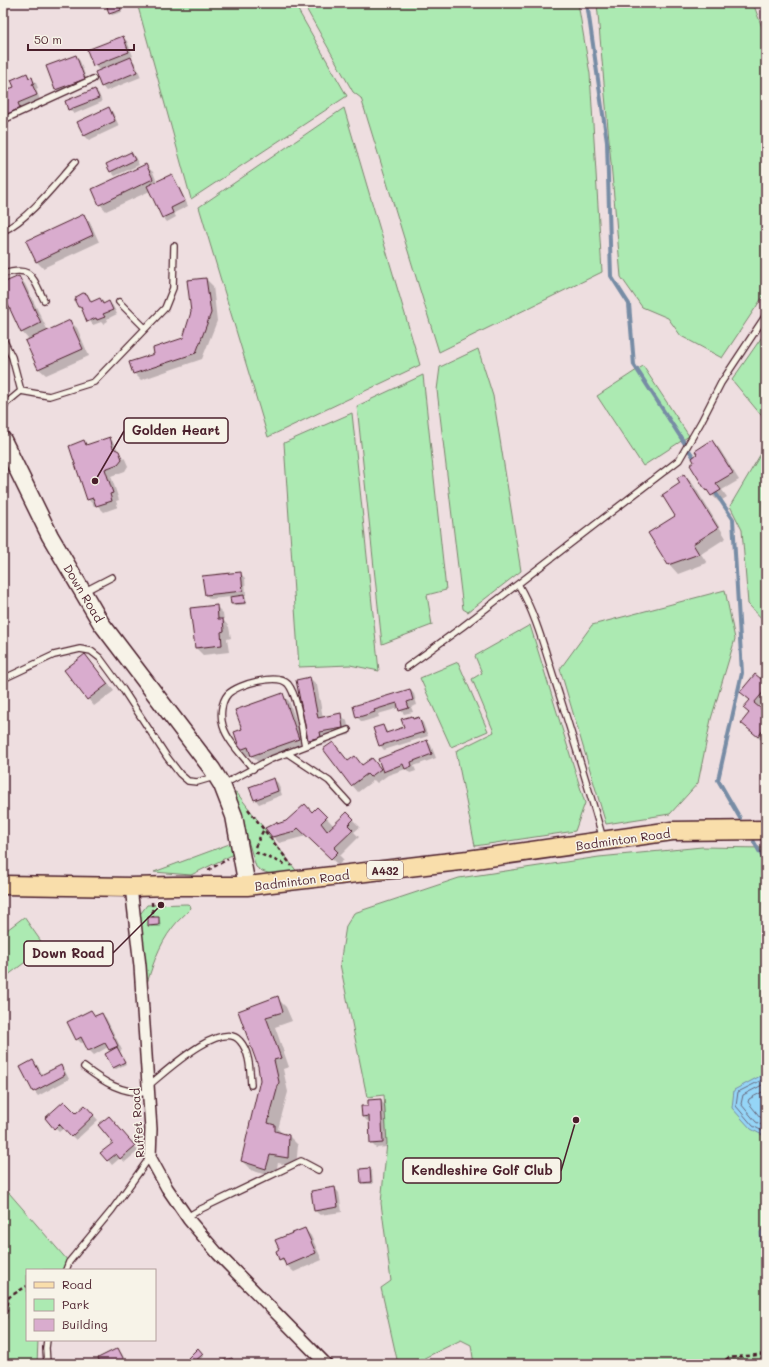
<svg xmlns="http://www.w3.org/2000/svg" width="769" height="1367" font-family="Mali,sans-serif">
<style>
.green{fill:#aceab2;stroke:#7b846e}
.water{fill:#95d5f7;stroke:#778ca5}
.shadow{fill:#0003}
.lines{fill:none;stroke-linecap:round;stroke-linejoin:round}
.shore{stroke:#68687d;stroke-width:1}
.stream{stroke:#778ca5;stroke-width:4}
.building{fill:#d9acce;stroke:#4a1f2b}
.lane-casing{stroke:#4a1f2b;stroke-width:8}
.street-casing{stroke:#4a1f2b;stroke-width:14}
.secondary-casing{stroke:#4a1f2b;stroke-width:19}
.primary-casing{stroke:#4a1f2b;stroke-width:21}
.path{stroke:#4a1f2b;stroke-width:2.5;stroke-dasharray:4 3;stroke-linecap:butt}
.lane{stroke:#f7f3e8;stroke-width:5.5}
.street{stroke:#f7f3e8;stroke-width:11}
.secondary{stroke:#f7f3e8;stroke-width:16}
.primary{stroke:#f9deab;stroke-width:18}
.labels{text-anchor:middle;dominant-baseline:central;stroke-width:3;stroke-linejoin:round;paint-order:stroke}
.shield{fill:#f7f3e8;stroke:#7e5f64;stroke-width:1}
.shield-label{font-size:11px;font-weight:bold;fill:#4a1f2b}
.street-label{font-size:12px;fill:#4a1f2b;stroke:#f7f3e8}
.leader{fill:none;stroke:#4a1f2b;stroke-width:1.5}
.callout-dot{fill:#4a1f2b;stroke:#f7f3e8;stroke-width:1.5}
.callout{fill:#f7f3e8;stroke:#4a1f2b;stroke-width:1.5}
.callout-label{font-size:13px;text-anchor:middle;font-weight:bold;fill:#4a1f2b}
</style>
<rect width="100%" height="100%" fill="#eedee0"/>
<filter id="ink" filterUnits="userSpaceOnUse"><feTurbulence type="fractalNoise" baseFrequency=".025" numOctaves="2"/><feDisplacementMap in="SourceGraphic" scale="8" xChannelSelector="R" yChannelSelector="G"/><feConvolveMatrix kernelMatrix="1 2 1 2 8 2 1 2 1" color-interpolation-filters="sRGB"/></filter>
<g filter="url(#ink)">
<path class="green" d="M137 3H294L347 96 191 199Z
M303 3H578L590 74 602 272 439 352 361 98 353 92Z
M597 3H753L766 38V292L722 358 681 336 668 318 642 307 621 277Z
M344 108 420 365 268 437 199 207Z
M766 331V421L732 380Z
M478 349 493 396 521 571 468 612 463 609 437 390 440 367Z
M643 366 689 436 643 466 597 396Z
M423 375 446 590 427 595 432 625 382 644 357 406Z
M352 413 379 671 350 665 299 667 284 443Z
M766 445V623L748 604 742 530 730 506Z
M725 590 735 639 711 719 698 783 670 814 606 824 560 669 592 625Z
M530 625 585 803 575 831 475 846 456 751 494 732 472 679 482 673 475 656Z
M458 662 488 731 451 747 420 678Z
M233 791 237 793 298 873C283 874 268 877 256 867Z
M232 843V855L191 875 154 872Z
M702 847 766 848V1364H474L471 1345 461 1340 412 1364H398L381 1288 391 1281 381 1203 387 1143 384 1095 367 1097 340 964 346 926 354 913 459 878 599 857Z
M187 904 190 905 191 908C185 915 178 920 173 927 158 946 152 967 145 990L138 917 147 905Z
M24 917 45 947 3 979V933Z
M3 1186 69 1262 63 1270H27V1340H38L37 1364H3Z"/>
<path class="water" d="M766 1073V1137L751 1129 732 1108 734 1090Z
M766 1224V1288L763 1271 760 1232Z"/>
<path class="shadow" d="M107 3H120L122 12 112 15 110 13Z
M122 37 127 41 133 56 130 57 135 63 141 77 106 91 102 86 100 71 94 65Z
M75 57 80 61 88 84 61 94 56 90 48 67Z
M27 74 36 83 38 88 36 89 40 100 22 108 24 113 3 122V92L16 87Z
M95 90 99 94 102 102 74 114 69 109Z
M109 108 113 113 119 126 89 140 84 135Z
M131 153 135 157 139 165 115 176 111 171Z
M146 166 153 172 157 182 172 176 176 180 188 206 174 213 176 217 167 222 163 217 150 191 106 211 100 204Z
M83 215 90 222 99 242 43 268 36 261Z
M19 277 25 284 48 331 70 321 77 328 89 356 46 375 39 369 27 341 29 340 22 332 3 292V284Z
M206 279 213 286 217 321 202 359 141 380 134 373 184 339Z
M87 295 93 302 100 299 105 304 109 302 113 306 117 314 107 319 108 321 103 324 101 322 93 325 79 307Z
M109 438 116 445 118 452 125 459 128 466 125 471 111 476 119 500 116 501 118 507 104 512 97 505 94 506 88 499 84 442 88 445Z
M712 441 719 448 739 480 722 490 727 497 719 502 707 490Z
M684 475 693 484 726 538 701 554 707 563 678 574 669 564Z
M240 573 245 578 246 596H244L246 598 247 604 234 606 232 604 231 597 210 599 206 595 204 577Z
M216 606 223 613 224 621 229 627 231 638 227 639 229 652 203 655 196 648Z
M85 655 91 662 114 691 94 706 88 699Z
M310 678 317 685 323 718 340 714 347 721 350 735 326 739 327 744 316 746 309 739Z
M766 684V698L758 708 766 714V736L762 741 742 723 750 714 751 700Z
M410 690 414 694 417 705 411 707 413 712 404 714 399 708 378 714 379 717 362 722 357 717Z
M282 695 289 701 305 746 258 762 251 755 248 756 241 750 243 730Z
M412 717 415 720 419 719 423 723 428 736 384 750 380 745 383 726 388 733 405 727Z
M427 741 431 745 436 758 414 766 416 771 410 773 406 769 388 775 377 783 374 780 358 792 352 785 333 743 349 762 355 758 363 766 372 759 384 773 380 759Z
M273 779 278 783 282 795 259 804 255 799Z
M312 813 324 815 334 826 347 814 360 827 354 832 359 837 340 856 344 860 338 865 306 834 302 837 279 843 272 836 277 825Z
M158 918 160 920 161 927H151L149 925Z
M277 998 286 1007 292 1021 275 1027 289 1067 283 1069 288 1092 278 1129 283 1134 289 1136 298 1145 296 1167 278 1163 275 1178 251 1170 242 1161 261 1080 259 1066 239 1011Z
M91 1011 98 1020 95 1016 96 1017 101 1014 106 1018 122 1050 120 1051 126 1064 116 1069 114 1068 112 1052 108 1047 94 1055 89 1050 85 1042 81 1043 77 1039Z
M33 1062 38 1066 43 1076 61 1067 65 1071 69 1079 38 1096 34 1091Z
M380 1100 385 1105 387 1147 376 1148 371 1143 370 1120 367 1121 363 1116 369 1107Z
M85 1106 98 1120 76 1140 64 1128 59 1132 46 1119 76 1115Z
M113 1121 138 1151 125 1162 120 1158 112 1165 108 1160 114 1143Z
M370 1169 372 1171 373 1184H364L362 1182Z
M335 1188 339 1193 342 1212 320 1215 315 1211 312 1192Z
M305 1229 311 1236 322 1260 294 1272 280 1259Z
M118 1349 122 1354 127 1364H102Z
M198 1350 204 1356 195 1364 189 1358Z"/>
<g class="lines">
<path class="shore" d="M766 1078 738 1092 736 1106 753 1126 766 1133
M766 1083 743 1095 741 1104 756 1122 766 1127
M766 1090 749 1099 748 1102 760 1117 766 1120"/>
<path class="stream" d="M587 3 607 142 611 276 629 304 634 365 696 461
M713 489 733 519 742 673 718 780 740 818
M754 842 766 863"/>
</g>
<path class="building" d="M106 3H119L121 10 109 14Z
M123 36 129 52 93 66 87 50Z
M76 55 85 79 55 90 46 66Z
M131 57 137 72 101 87 95 72Z
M27 73 29 78 32 77 34 83 32 84 37 95 18 103 20 108 3 116V91L14 87 11 80Z
M95 89 99 98 68 110 65 101Z
M109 107 115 121 84 136 77 122Z
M131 152 135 160 110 172 106 164Z
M146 164 153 179 99 205 92 189Z
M172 174 185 201 171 208 173 213 162 218 147 186Z
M84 214 93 235 36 262 26 241Z
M19 276 41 323 21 333 3 294V283Z
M206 278 211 313 196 353 133 374 129 362 154 354 153 348 183 338 191 312 187 280Z
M83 293 87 294 91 302 100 298 103 304 109 301 113 310 103 314 105 317 97 320 96 318 87 322 81 307H78L75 301 76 297Z
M70 320 83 349 38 369 25 341Z
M110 437 113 448 119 451 122 459 118 464 105 469 113 493 110 494 112 501 96 506 93 498 87 500 69 446 84 440 86 445Z
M712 440 733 473 716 483 721 490 711 496 707 490 706 491 690 465 694 462 692 458 697 454 695 451Z
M684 474 718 528 693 544 699 554 668 565 648 533 675 516 662 495 680 483 677 478Z
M241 572 243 591 205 595 202 576Z
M244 595 245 603 231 604 230 597Z
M217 605 218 619H223L224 631 221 632 222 645 195 648 190 608Z
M85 654 108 684 87 700 64 670Z
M755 674 766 683V689L754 703 766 713V726L758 737 741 723 749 713 743 708 750 700 740 692Z
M310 677 318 718 341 713 343 728 320 732 321 737 308 740 296 680Z
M410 689 413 700 407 702 409 708 399 711 397 703 374 710 375 712 356 718 353 706Z
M283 693 299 739 251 756 248 747 240 750 234 732 242 729 235 710Z
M412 716 413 719 419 717 424 732 379 746 373 728 383 725 386 733 404 727 401 719Z
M427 740 432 754 411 762 412 766 405 769 403 764 383 772 378 759Z
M333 742 348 761 355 756 362 765 372 758 381 769 370 777 367 774 351 786 323 749Z
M274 778 278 791 254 800 249 787Z
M305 804 312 812 317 807 327 817 321 823 327 831 347 812 354 819 348 825 353 830 334 848 338 852 331 859 298 828 295 831 272 837 265 828 277 822V824L286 821Z
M148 917H159V925L148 926Z
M278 996 283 1012 266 1017 281 1058 274 1060 279 1082 268 1123 275 1125V1131L289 1135 288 1158 270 1155 266 1169 241 1161 260 1080 258 1066 238 1011Z
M91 1010 95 1016 102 1013 118 1046 109 1050 105 1043 88 1051 81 1037 76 1040 67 1022Z
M117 1047 125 1062 113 1068 105 1054Z
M33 1060 41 1075 61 1065 65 1075 33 1092 20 1067Z
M381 1099 383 1143 370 1144 369 1116 362 1117 361 1106H368V1100Z
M64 1101 76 1113 85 1105 94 1115 71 1137 59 1124 54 1129 45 1118Z
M109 1116 135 1146 120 1159 116 1154 107 1161 100 1153 113 1143 98 1125Z
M370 1168 371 1182 361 1183 360 1169Z
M335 1187 338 1207 314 1211 311 1191Z
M305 1228 316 1253 286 1266 283 1258 279 1260 276 1251 279 1249 275 1240Z
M118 1348 126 1364H101L98 1358Z
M198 1348 203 1354 193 1363 188 1358Z
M232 1358 234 1364H210Z"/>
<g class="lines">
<g class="lane-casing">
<path id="lane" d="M3 120 93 79
M3 231C29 219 56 183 75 162
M3 274C32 265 32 277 44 300
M119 302 145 328
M3 339 12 357 21 391
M3 406 21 391 49 396 94 382 165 308 173 288 174 246
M518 584C535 613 544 647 554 678 571 732 588 785 603 839
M85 591 112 577
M407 667 462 627 679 460 701 422 721 383 766 315
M3 679 54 655 80 649 91 651 100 658 122 688 167 757 180 774 188 781 197 782 214 777
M287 753 329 781 348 802
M253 769C243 756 228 742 223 726 220 716 221 702 228 694 238 684 278 673 288 684 298 696 302 731 305 746
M224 784 269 760 348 730
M84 1067C105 1083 121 1093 148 1093
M148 1086C163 1074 222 1018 240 1041 250 1052 250 1071 251 1085
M187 1217 201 1209 301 1161 318 1170
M66 1270 69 1262 112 1210 150 1157
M47 1340 46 1348 47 1364"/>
</g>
<g class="street-casing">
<path id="street" d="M131 887 140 966 151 1129 150 1157 167 1188 189 1220 218 1254 326 1364"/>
</g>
<g class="secondary-casing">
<path id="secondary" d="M3 440 50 536 101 623 212 769 222 785 234 816 247 886"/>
</g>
<g class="primary-casing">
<path id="primary" d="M3 885 131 887 174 886H247L468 860 672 831 766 830"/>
</g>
<path class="path" d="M248 809 292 866
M255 847 264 829
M255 852 287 865
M208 870 228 859
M152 902 153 917
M3 1333 9 1297 27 1286
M720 1364 728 1358 766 1354"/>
<use href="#lane" class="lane"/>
<use href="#street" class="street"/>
<use href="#secondary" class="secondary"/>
<use href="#primary" class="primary"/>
</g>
</g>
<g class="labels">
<rect class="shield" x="367" y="861" width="36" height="18" rx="3"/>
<g class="shield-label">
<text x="385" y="870">A432</text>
</g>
<g class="street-label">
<text transform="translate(84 593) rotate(59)">Down Road</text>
<text transform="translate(623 839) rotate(-8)">Badminton Road</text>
<text transform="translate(302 880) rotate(-7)">Badminton Road</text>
<text transform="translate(137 1123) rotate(-94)">Ruffet Road</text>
</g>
</g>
<path class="leader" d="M95 481L124 431M161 905L113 953M576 1120L561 1171"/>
<g class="callout-dot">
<circle cx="95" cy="481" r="4"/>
<circle cx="161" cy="905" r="4"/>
<circle cx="576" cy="1120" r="4"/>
</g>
<g class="callout">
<rect x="124" y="418" width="104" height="25" rx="4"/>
<rect x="24" y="941" width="89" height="25" rx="4"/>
<rect x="403" y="1158" width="158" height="25" rx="4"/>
</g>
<g class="callout-label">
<text x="176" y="435">Golden Heart</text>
<text x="68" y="958">Down Road</text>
<text x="482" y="1175">Kendleshire Golf Club</text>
</g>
<rect width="769" height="1367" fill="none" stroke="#f7f3e8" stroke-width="16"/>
<rect x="8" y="8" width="753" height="1351" fill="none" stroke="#4a1f2b" stroke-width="1.5" filter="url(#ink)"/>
<rect x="26" y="1269" width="130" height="72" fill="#f7f3e8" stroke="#b29e9c"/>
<rect x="34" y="1282" width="20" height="6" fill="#f9deab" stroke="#b29e9c"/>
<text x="62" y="1289" font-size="12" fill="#4a1f2b">Road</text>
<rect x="34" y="1299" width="20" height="12" fill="#aceab2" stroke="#b29e9c"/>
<text x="62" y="1309" font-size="12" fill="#4a1f2b">Park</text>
<rect x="34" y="1319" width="20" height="12" fill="#d9acce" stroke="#b29e9c"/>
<text x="62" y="1329" font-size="12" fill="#4a1f2b">Building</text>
<path d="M28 44v6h106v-6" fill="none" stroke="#4a1f2b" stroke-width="2"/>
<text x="34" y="44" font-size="12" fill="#4a1f2b" stroke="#f7f3e8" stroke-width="3" paint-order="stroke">50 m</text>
</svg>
